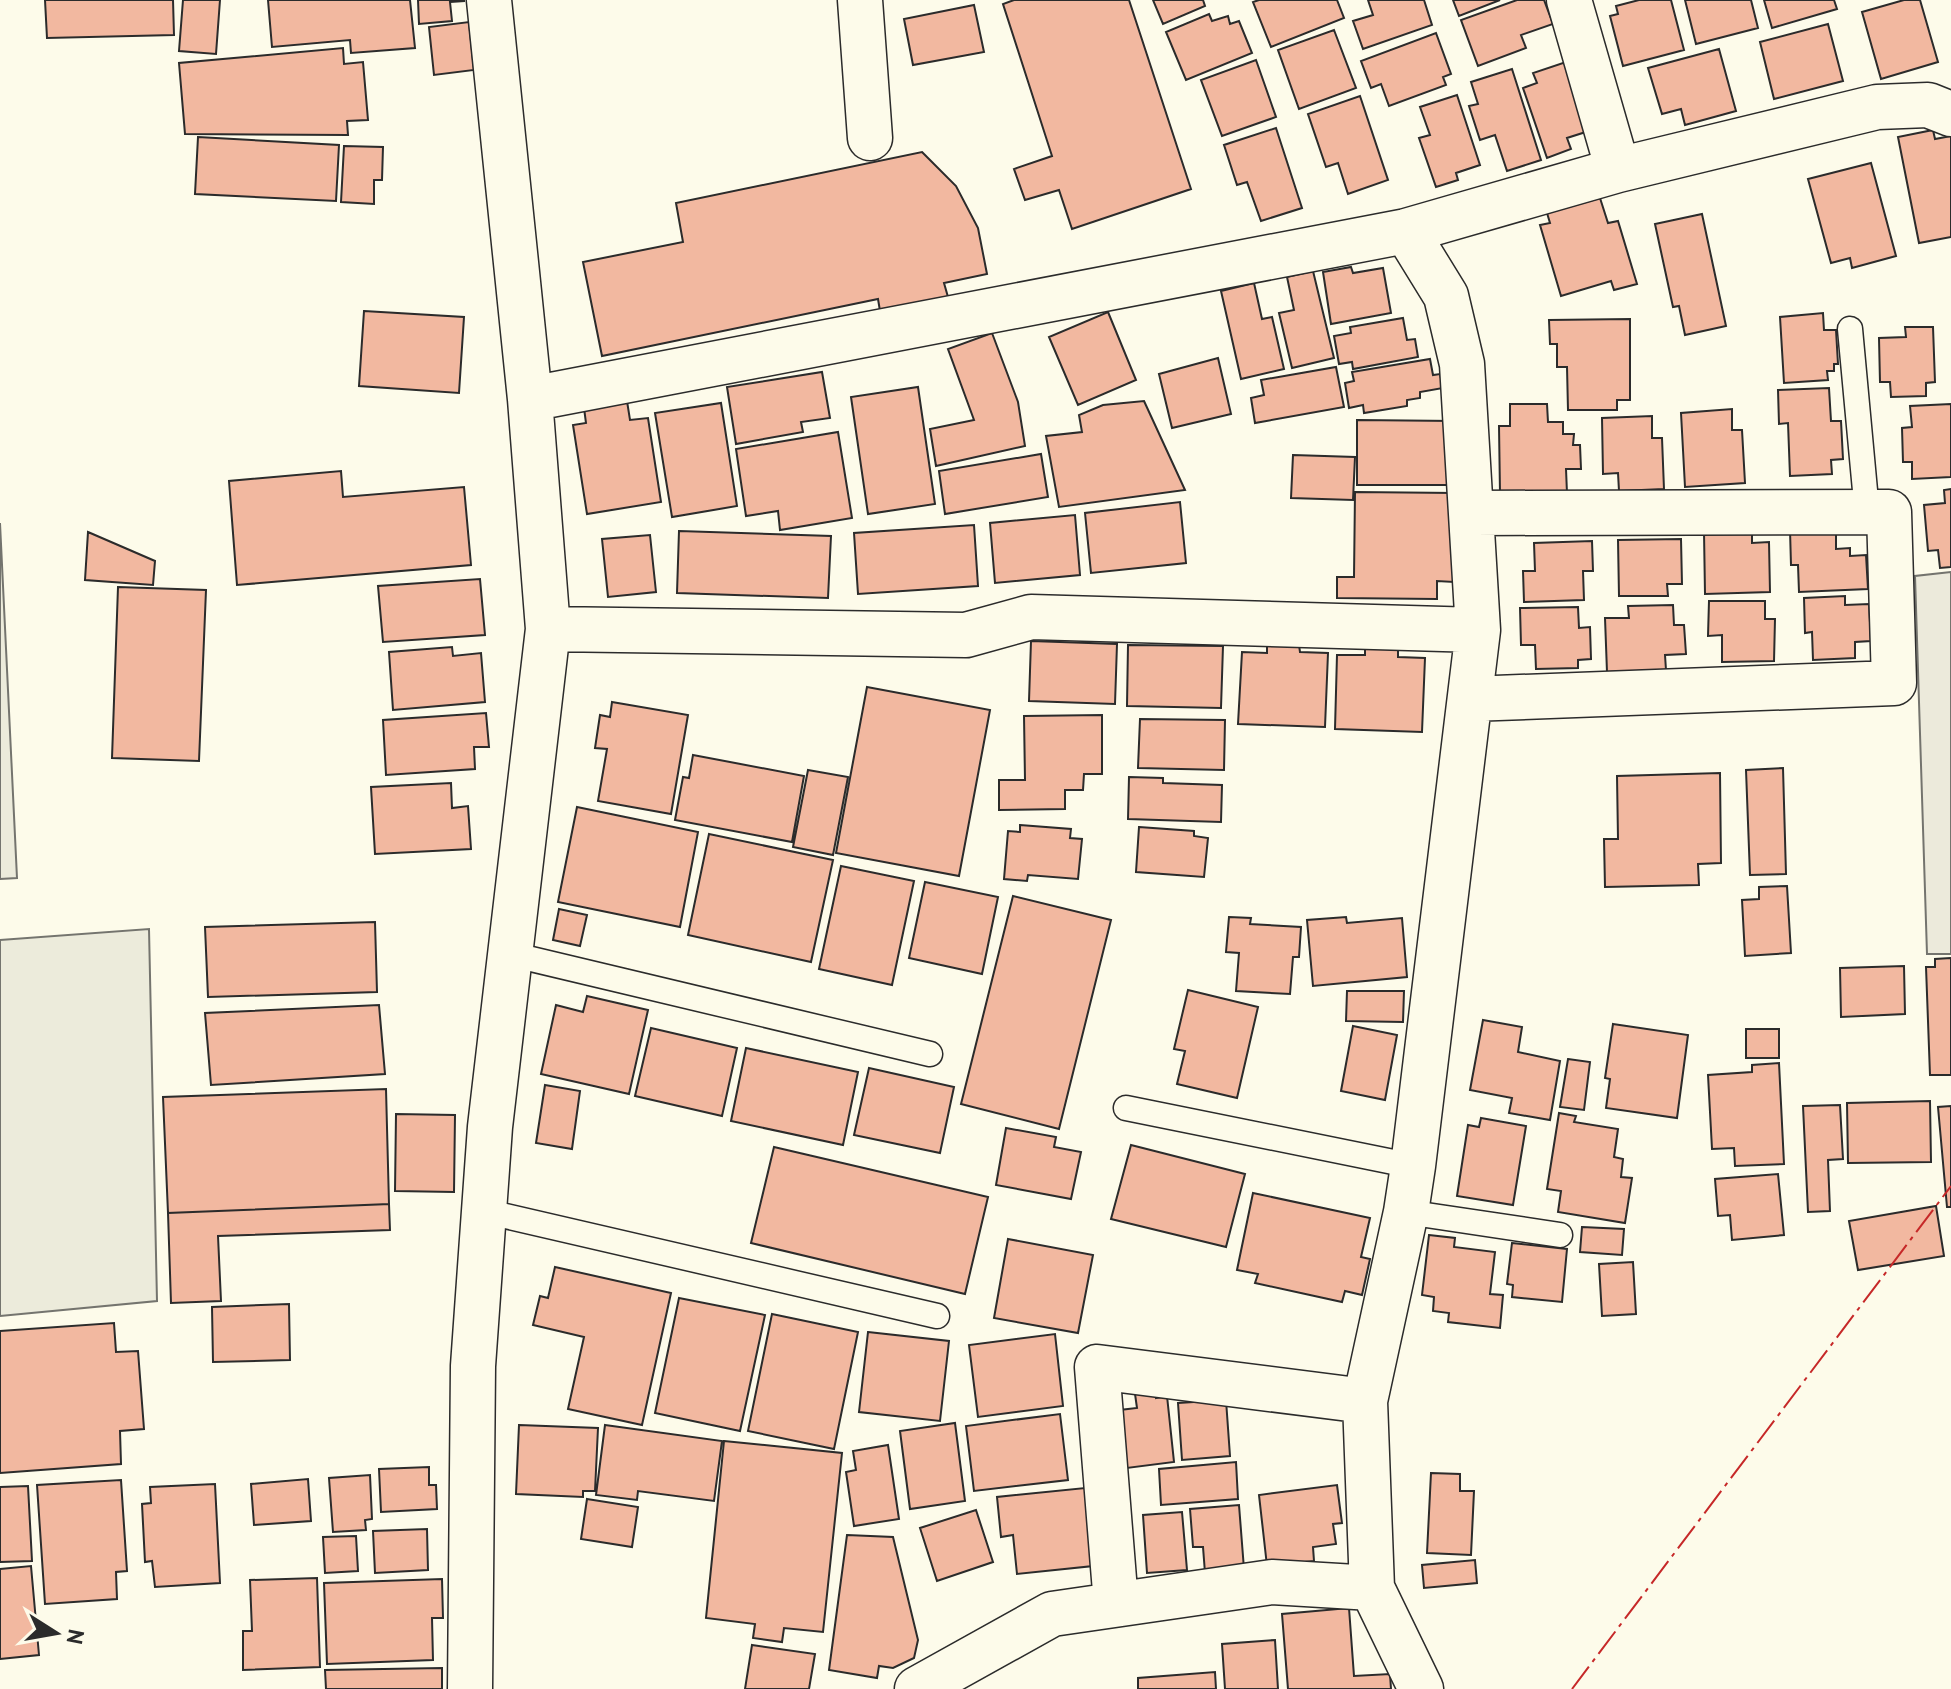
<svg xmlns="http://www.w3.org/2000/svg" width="1951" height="1689" font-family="'PT Sans',sans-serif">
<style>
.green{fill:#ecebdb;stroke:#74746e;stroke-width:2}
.parking{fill:#eceadb;stroke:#74746e;stroke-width:2}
.building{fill:#f2b8a0;stroke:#2b2b2b;stroke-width:2}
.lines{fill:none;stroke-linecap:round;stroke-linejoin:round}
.service-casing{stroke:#2b2b2b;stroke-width:27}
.minor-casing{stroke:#2b2b2b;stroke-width:47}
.service{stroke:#fdfbea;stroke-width:24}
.minor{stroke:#fdfbea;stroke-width:44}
.power{stroke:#c62828;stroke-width:2;stroke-dasharray:28 6 4 6;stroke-linecap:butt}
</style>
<rect width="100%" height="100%" fill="#fdfbea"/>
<path class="green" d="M0 523 17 878 0 879Z
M149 929 157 1301 0 1316V940Z"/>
<path class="parking" d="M1951 572V954H1927L1915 576Z"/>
<path class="building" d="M45 0H173L174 35 47 38Z
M183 0H220L216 54 179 51Z
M268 0H410L415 48 351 53 350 40 272 47Z
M418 0H464V1L450 2 452 21 419 24Z
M1014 0H1129L1191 189 1072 229 1059 190 1025 200 1014 169 1052 156 1003 4Z
M1153 0H1203L1205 6 1163 24Z
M1259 0H1337L1344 18 1271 47 1253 2Z
M1368 0H1424L1432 25 1363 49 1353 21 1373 15Z
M1453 0H1500L1459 16Z
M1517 0H1544L1553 24 1521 35 1526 48 1478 66 1461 20Z
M1639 0H1671L1684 50 1623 66 1610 16 1618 14 1616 6Z
M1685 0H1751L1758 28 1696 44Z
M1764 0H1834L1837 9 1772 28Z
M1904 0H1920L1938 62 1881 79 1862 12Z
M974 5 984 52 913 65 904 19Z
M1209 14 1212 21 1228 16 1230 24 1239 21 1252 53 1186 80 1166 32Z
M469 22 474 70 434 75 429 27Z
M1828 24 1843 81 1774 99 1760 42Z
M1334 30 1356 88 1299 109 1278 50Z
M1436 33 1451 74 1443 77 1446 85 1389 106 1381 84 1371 88 1361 61Z
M343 48 344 64 363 62 368 120 347 121 348 135 185 134 179 63Z
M1719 49 1736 111 1685 125 1681 109 1662 114 1648 68Z
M1256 60 1276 117 1222 136 1201 80Z
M1569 61 1592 130 1567 138 1571 149 1547 158 1523 88 1537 83 1533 73Z
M1512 69 1541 160 1507 171 1495 135 1480 140 1469 106 1478 104 1471 82Z
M1457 95 1480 165 1456 173 1458 180 1436 187 1419 138 1430 135 1420 107Z
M1360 96 1388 180 1348 194 1338 163 1326 167 1308 114Z
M1276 128 1302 208 1261 221 1247 182 1237 185 1224 145Z
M1933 130 1935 139 1951 136V237L1919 243 1898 137Z
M198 137 339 145 336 201 195 194Z
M344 146 383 147 382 180H374V204L341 202Z
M922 152 956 186 978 228 987 274 944 283 948 297 880 311 878 299 602 356 583 262 683 242 676 203Z
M1871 163 1896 256 1852 268 1850 258 1831 263 1808 179Z
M1600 198 1608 223 1618 221 1637 284 1614 290 1611 281 1561 296 1540 225 1550 223 1547 213Z
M1702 214 1726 326 1685 335 1679 306 1673 307 1655 224Z
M1351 267 1353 273 1383 268 1391 313 1331 324 1323 272Z
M1313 271 1334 358 1292 368 1279 313 1294 310 1287 277Z
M1254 283 1262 319 1272 317 1284 369 1241 379 1221 291Z
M364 311 464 317 459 393 359 386Z
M1108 312 1136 380 1078 405 1049 337Z
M1823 313 1824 330H1836L1838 364H1834V371H1827L1828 380 1784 383 1780 317Z
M1403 318 1407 340 1415 339 1418 357 1353 369 1352 362 1339 364 1334 336 1351 333 1350 327Z
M1630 319V400H1617V410H1568L1567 367H1557V344H1550L1549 320Z
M1905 327H1933L1935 382 1926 383V396L1891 397 1890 382H1880L1879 338 1906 337Z
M992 333 1018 402 1025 446 936 466 930 429 974 420 948 349Z
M1218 358 1231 414 1172 428 1159 374Z
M1430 359 1433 375 1440 374 1443 388 1420 392V398L1407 400V406L1364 413 1363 405 1349 408 1345 383 1354 381 1352 372Z
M1336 367 1344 407 1255 423 1251 398 1264 395 1261 380Z
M822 372 830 418 801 422 803 432 736 444 727 387Z
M918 387 935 504 868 514 851 397Z
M1829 388 1831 421H1841L1843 459 1831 460 1832 474 1790 476 1788 423 1779 424 1778 390Z
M627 401 630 420 648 418 661 502 587 514 573 425 586 423 584 408Z
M1144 401 1185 490 1059 507 1046 436 1082 432 1079 415 1103 405Z
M721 403 737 506 672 517 655 413Z
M1510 404H1547L1548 422H1563V434H1574L1573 445H1580L1581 469H1566L1567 493H1500L1499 426H1510Z
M1951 404V477L1912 479V462H1903L1902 428 1912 427 1910 406Z
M1732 409V430H1742L1745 483 1685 487 1681 413Z
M1652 416V438H1662L1664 489 1619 491 1618 473 1603 474 1602 418Z
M1357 420 1454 421V485H1357Z
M838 432 852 518 780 530 778 511 746 516 736 449Z
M1041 454 1048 497 945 514 939 471Z
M1293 455 1355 457 1353 500 1291 498Z
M341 471 343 497 464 487 471 565 237 585 229 481Z
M1951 489V567L1940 568 1938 550 1928 551 1924 505 1945 503 1944 490Z
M1355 492 1455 493 1454 582 1437 581V599L1337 598V577H1354Z
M1180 502 1186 563 1091 573 1085 513Z
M1075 515 1080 575 995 583 990 523Z
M974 525 978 586 858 594 854 533Z
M1836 529V549L1850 548V556L1866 555 1868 589 1799 592 1798 565H1791L1790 530Z
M679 531 831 536 828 598 677 593Z
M1752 531V543L1769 542 1770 592 1705 594 1704 532Z
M88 532 155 561 153 585 85 580Z
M650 535 656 592 608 597 602 539Z
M1681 539 1682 584H1667L1668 596H1619L1618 540Z
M1592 541 1593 571H1583L1584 600 1524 602 1523 571H1535L1534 543Z
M480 579 485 635 383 642 378 586Z
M118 587 206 590 199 761 112 758Z
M1845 596V605L1869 604 1871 641 1855 642V658L1813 660 1812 632 1805 633 1804 598Z
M1709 601H1765V619H1775L1774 661 1722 662V635L1708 636Z
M1673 605 1674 625H1684L1686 654 1665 655 1666 670 1607 672 1605 618H1629L1628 606Z
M1578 607 1579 628 1590 627 1591 659 1578 660V668L1536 669 1535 645H1521L1520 608Z
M1031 641 1117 644 1115 704 1029 701Z
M1267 643 1299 645 1300 652 1328 653 1325 727 1238 724 1242 652 1267 653Z
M1128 645 1223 646 1221 708 1127 706Z
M1365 646 1398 647V657L1425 658 1422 732 1335 729 1337 655H1365Z
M452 647 453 656 481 653 485 702 393 710 389 652Z
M867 687 990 710 959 876 836 853Z
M612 702 688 715 671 814 598 801 607 749 595 748 600 715 610 717Z
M486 713 489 747H474L475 769 386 775 383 720Z
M1102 715V774H1084L1083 790H1065V809L999 810V780H1025L1024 716Z
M1140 719 1225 720 1224 770 1138 768Z
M693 755 804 776 792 842 675 820 683 777 689 778Z
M1783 768 1786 874 1750 875 1746 770Z
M808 770 848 777 833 855 793 847Z
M1720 773 1721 863 1698 864 1699 885 1605 887 1604 839H1618L1617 776Z
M1129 777 1163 778V783L1222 785 1221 822 1128 819Z
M451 783 452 808 468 806 471 849 375 854 371 787Z
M577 807 698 832 680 927 558 902Z
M1020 825 1071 829 1070 838 1082 839 1078 879 1028 875 1027 881 1004 879 1008 831 1020 832Z
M1139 827 1194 831V836L1208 838 1204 877 1136 872Z
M709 834 833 860 811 962 688 935Z
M841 866 914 881 892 985 819 969Z
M925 882 998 897 982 974 909 958Z
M1787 886 1791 953 1745 956 1742 900 1759 899V887Z
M1013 896 1111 920 1059 1129 961 1104Z
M559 909 587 915 580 946 553 940Z
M1229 917 1251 918 1250 924 1301 927 1299 957H1293L1290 994 1236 991 1239 953 1226 952Z
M1346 917 1347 923 1402 918 1407 977 1313 986 1307 920Z
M375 922 377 992 208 997 205 927Z
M1951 958V1075H1930L1926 967H1935V959Z
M1904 966 1905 1014 1841 1017 1840 968Z
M1188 990 1258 1007 1237 1098 1177 1084 1185 1051 1174 1049Z
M1347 991H1404L1403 1022 1346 1021Z
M587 996 648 1010 629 1094 541 1074 556 1005 583 1012Z
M379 1005 385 1074 211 1085 205 1013Z
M1483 1020 1522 1027 1518 1052 1560 1061 1550 1120 1509 1113 1512 1098 1470 1090Z
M1613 1024 1688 1035 1677 1118 1606 1108 1610 1079 1605 1078Z
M1353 1026 1397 1035 1385 1100 1341 1091Z
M651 1028 737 1048 722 1116 635 1096Z
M1746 1029H1779V1058H1746Z
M746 1048 858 1072 843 1145 731 1121Z
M1568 1059 1590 1062 1584 1110 1560 1107Z
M1779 1063 1784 1164 1735 1166 1734 1148 1712 1149 1708 1075 1752 1072V1065Z
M869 1068 954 1087 940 1153 854 1135Z
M545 1085 580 1091 572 1149 536 1143Z
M386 1089 389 1204 168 1213 163 1097Z
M1930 1101 1931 1162 1848 1163 1847 1103Z
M1840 1105 1843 1159 1828 1160 1830 1211 1808 1212 1803 1106Z
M1951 1106V1207H1947L1938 1107Z
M1559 1113 1576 1116 1574 1122 1618 1129 1614 1157 1623 1159 1621 1177 1632 1178 1625 1223 1558 1212 1561 1191 1547 1189Z
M396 1114 455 1115 454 1192 395 1191Z
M1481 1118 1526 1126 1513 1205 1457 1196 1468 1125 1479 1127Z
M1006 1128 1056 1137 1054 1147 1081 1152 1071 1199 996 1185Z
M1131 1145 1245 1174 1226 1247 1111 1219Z
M774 1147 988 1197 965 1294 751 1243Z
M1778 1174 1784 1235 1732 1240 1730 1215 1718 1216 1715 1179Z
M1253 1193 1370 1218 1361 1257 1370 1259 1362 1295 1345 1291 1342 1302 1255 1283 1258 1274 1237 1270Z
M389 1204 390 1230 218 1236 221 1301 171 1303 168 1213Z
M1936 1206 1944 1256 1858 1270 1849 1221Z
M1582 1227 1624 1229 1622 1255 1580 1252Z
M1429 1235 1455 1238 1454 1247 1495 1252 1490 1294 1503 1295 1500 1328 1448 1322 1449 1313 1433 1311 1434 1297 1422 1295Z
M1008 1239 1093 1255 1078 1333 994 1318Z
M1512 1243 1567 1249 1562 1302 1512 1297 1513 1285 1507 1284Z
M1633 1262 1636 1314 1602 1316 1599 1264Z
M555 1267 671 1293 642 1425 568 1409 584 1337 533 1325 540 1296 548 1298Z
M679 1298 765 1315 740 1431 655 1413Z
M289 1304 290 1360 213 1362 212 1307Z
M772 1314 858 1332 834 1449 748 1431Z
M114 1323 116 1352 138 1351 144 1429 120 1431 121 1464 0 1473V1331Z
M868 1332 949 1341 940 1421 859 1412Z
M1055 1334 1063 1406 978 1417 969 1345Z
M1155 1392 1156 1398 1167 1396 1174 1462 1127 1468 1120 1410 1137 1408 1135 1394Z
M1226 1400 1230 1456 1182 1460 1178 1403Z
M1060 1414 1068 1480 974 1491 966 1426Z
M955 1423 965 1501 910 1509 900 1431Z
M519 1425 598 1428 595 1491H583V1497L516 1494Z
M605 1425 722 1441 714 1501 638 1491 637 1500 596 1495Z
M724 1441 842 1453 823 1632 784 1628 782 1642 753 1638 755 1624 706 1618Z
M888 1445 899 1519 854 1526 846 1472 856 1470 853 1451Z
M1236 1462 1238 1499 1161 1505 1159 1469Z
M429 1467V1485H436L437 1509 381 1512 379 1469Z
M1431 1473 1460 1474V1491H1474L1471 1555 1427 1553Z
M370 1475 372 1519 365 1520 366 1530 333 1532 329 1478Z
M308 1479 311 1521 254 1525 251 1484Z
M121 1480 127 1571 116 1572 117 1599 45 1604 37 1485Z
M215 1484 220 1583 155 1587 152 1561 145 1562 142 1504 151 1503 150 1487Z
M1337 1485 1342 1523 1333 1524 1336 1544 1313 1547 1314 1561 1267 1566 1259 1495Z
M28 1486 32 1561 0 1562V1487Z
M1085 1488 1093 1566 1017 1574 1013 1535 1001 1537 997 1497Z
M587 1499 638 1507 632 1547 581 1539Z
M1239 1505 1244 1569 1205 1573 1203 1547H1193L1190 1509Z
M976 1510 993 1562 937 1581 920 1528Z
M1182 1512 1187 1570 1147 1573 1143 1515Z
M427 1529 428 1570 375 1573 373 1531Z
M847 1535 893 1537 918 1640 914 1658 893 1668 879 1666 877 1678 829 1670Z
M356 1536 358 1571 325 1573 323 1537Z
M1475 1560 1477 1583 1424 1588 1422 1565Z
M31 1566 39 1655 0 1659V1569Z
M317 1578 320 1667 243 1670V1631H252L250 1580Z
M442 1579 443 1618H432L433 1660 327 1664 324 1583Z
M1349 1608 1354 1676 1390 1674 1391 1689H1288L1282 1614Z
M1275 1640 1278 1689H1225L1222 1644Z
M752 1645 815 1654 809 1689H745Z
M442 1668V1689H326L325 1670Z
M1215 1672 1216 1689H1138V1678Z"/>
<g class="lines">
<g class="service-casing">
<path id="service" d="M1850 329 1867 512
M510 954 930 1054
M1126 1108 1413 1166
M484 1211 937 1316
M1406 1212 1560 1235"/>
</g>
<g class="minor-casing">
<path id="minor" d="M860 0 870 138
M1569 0 1618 170
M1406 231 1446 296 1462 364 1478 630 1413 1166 1406 1212 1365 1401 1372 1588 1421 1689
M530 399 1406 231 1618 170 1877 107 1928 105 1951 114
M548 629 966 635 1031 617 1478 630
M1470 699 1894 683 1889 512 1473 513
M1116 1604 1097 1367 1365 1401
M470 1689 473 1366 490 1127 548 629 530 399 489 0
M917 1689 1052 1614 1272 1582 1372 1588"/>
</g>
<use href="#service" class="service"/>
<use href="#minor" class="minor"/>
<path class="power" d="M1572 1689 1951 1186"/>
</g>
<g transform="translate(56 1633) rotate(101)" stroke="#fdfbea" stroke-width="6" paint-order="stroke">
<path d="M0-6L14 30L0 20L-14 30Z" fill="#2b2b2b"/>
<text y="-12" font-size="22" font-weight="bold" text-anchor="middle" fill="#2b2b2b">N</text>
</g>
</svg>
